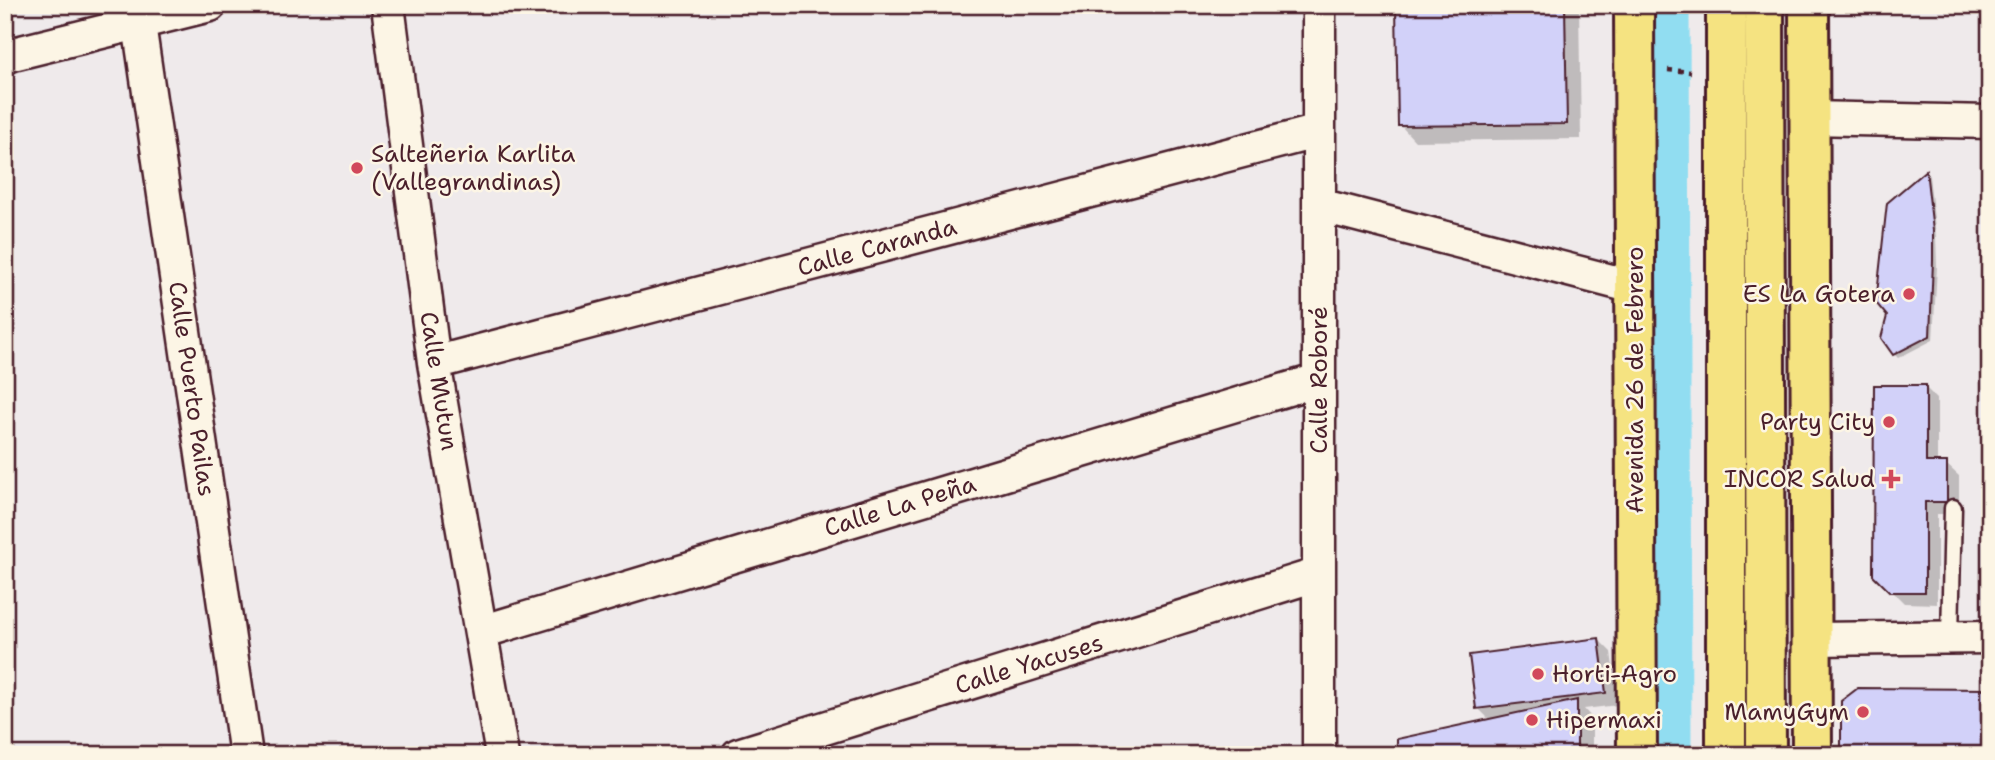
<svg xmlns="http://www.w3.org/2000/svg" width="1995" height="760" font-family="'Shantell Sans',sans-serif">
<style>
.shadow{fill:#0003}
.lines{fill:none;stroke-linecap:round;stroke-linejoin:round}
.canal{stroke:#91ddf1;stroke-width:35}
.building{fill:#d2d1f9;stroke:#4a1f2b;stroke-width:2}
.lane-casing{stroke:#4a1f2b;stroke-width:21}
.street-casing{stroke:#4a1f2b;stroke-width:37}
.primary-casing{stroke:#4a1f2b;stroke-width:44}
.path{stroke:#4a1f2b;stroke-width:4.5;stroke-dasharray:5 5;stroke-linecap:butt}
.lane{stroke:#fcf5e5;stroke-width:16}
.street{stroke:#fcf5e5;stroke-width:32}
.primary{stroke:#f5e381;stroke-width:38}
.poi-dot{fill:#d1495b;stroke:#fcf5e5;stroke-width:2.5}
.labels{text-anchor:middle;dominant-baseline:central;stroke-width:5;stroke-linejoin:round;paint-order:stroke}
.poi-label{font-size:24px;fill:#4a1f2b;stroke:#fcf5e5;text-anchor:end}
.street-label{font-size:24px;fill:#4a1f2b;stroke:#fcf5e5}
</style>
<rect width="100%" height="100%" fill="#efeaeb"/>
<filter id="ink" filterUnits="userSpaceOnUse"><feTurbulence type="fractalNoise" baseFrequency=".0143" numOctaves="2"/><feDisplacementMap in="SourceGraphic" scale="14" xChannelSelector="R" yChannelSelector="G"/><feConvolveMatrix kernelMatrix="1 2 1 2 8 2 1 2 1" color-interpolation-filters="sRGB"/></filter>
<g filter="url(#ink)">
<path class="shadow" d="M1398 5H1579L1581 139 1415 141 1400 125Z
M1926 172 1929 176 1936 236 1937 266 1933 340 1898 358 1894 354Z
M1925 387 1937 399V464H1946L1959 476V514H1937V604L1904 603 1875 574Z
M1599 640 1611 652 1618 705 1584 709 1592 718V755H1398L1491 721 1478 708Z
M1988 690 1990 692V755H1842Z"/>
<g class="lines">
<path class="canal" d="M1672 5 1674 755"/>
</g>
<path class="building" d="M1396 5H1565L1567 124 1398 126Z
M1926 170 1933 231V261L1930 336 1893 355 1881 338 1887 316 1876 303 1887 203Z
M1874 385H1926V462H1947V502H1925V592H1890L1873 575Z
M1599 638 1606 693 1476 709 1469 655Z
M1858 688 1989 689V755H1841V701Z
M1577 700V755H1397V739Z"/>
<g class="lines">
<g class="lane-casing">
<path id="lane" d="M1950 637 1953 508"/>
</g>
<g class="street-casing">
<path id="street" d="M388 5 434 363 502 755
M139 24 246 755
M5 56 210 5
M1810 118 1990 122
M1319 205 1634 287
M434 363 1319 131
M481 632 1318 380
M1812 639 1990 637
M738 755 1319 574
M1319 755V5"/>
</g>
<g class="primary-casing">
<path id="primary" d="M1634 5 1637 755
M1764 5 1766 755
M1809 5 1812 755
M1726 755V5"/>
</g>
<path class="path" d="M1668 70 1691 72"/>
<use href="#lane" class="lane"/>
<use href="#street" class="street"/>
<use href="#primary" class="primary"/>
</g>
</g>
<g class="poi-dot">
<circle cx="357" cy="168" r="7"/>
<circle cx="1909" cy="294" r="7"/>
<circle cx="1889" cy="422" r="7"/>
<path d="M1887.5 468.5h7v7h7v7h-7v7h-7v-7h-7v-7h7z"/>
<circle cx="1538" cy="674" r="7"/>
<circle cx="1863" cy="712" r="7"/>
<circle cx="1532" cy="720" r="7"/>
</g>
<g class="labels">
<g class="poi-label">
<text x="371" y="154" text-anchor="start">Salteñeria Karlita<tspan x="371" dy="28">(Vallegrandinas)</tspan></text>
<text x="1895" y="294">ES La Gotera</text>
<text x="1875" y="422">Party City</text>
<text x="1875" y="479">INCOR Salud</text>
<text x="1552" y="674" text-anchor="start">Horti-Agro</text>
<text x="1849" y="712">MamyGym</text>
<text x="1546" y="720" text-anchor="start">Hipermaxi</text>
</g>
<g class="street-label">
<text transform="translate(877 247) rotate(-15)">Calle Caranda</text>
<text transform="translate(1319 380) rotate(-90)">Calle Roboré</text>
<text transform="translate(1635 380) rotate(-90)">Avenida 26 de Febrero</text>
<text transform="translate(439 381) rotate(81)">Calle Mutun</text>
<text transform="translate(192 389) rotate(82)">Calle Puerto Pailas</text>
<text transform="translate(900 506) rotate(-17)">Calle La Peña</text>
<text transform="translate(1029 664) rotate(-17)">Calle Yacuses</text>
</g>
</g>
<rect width="1995" height="760" fill="none" stroke="#fcf5e5" stroke-width="28"/>
<rect x="14" y="14" width="1967" height="732" fill="none" stroke="#4a1f2b" stroke-width="2.5" filter="url(#ink)"/>
</svg>
